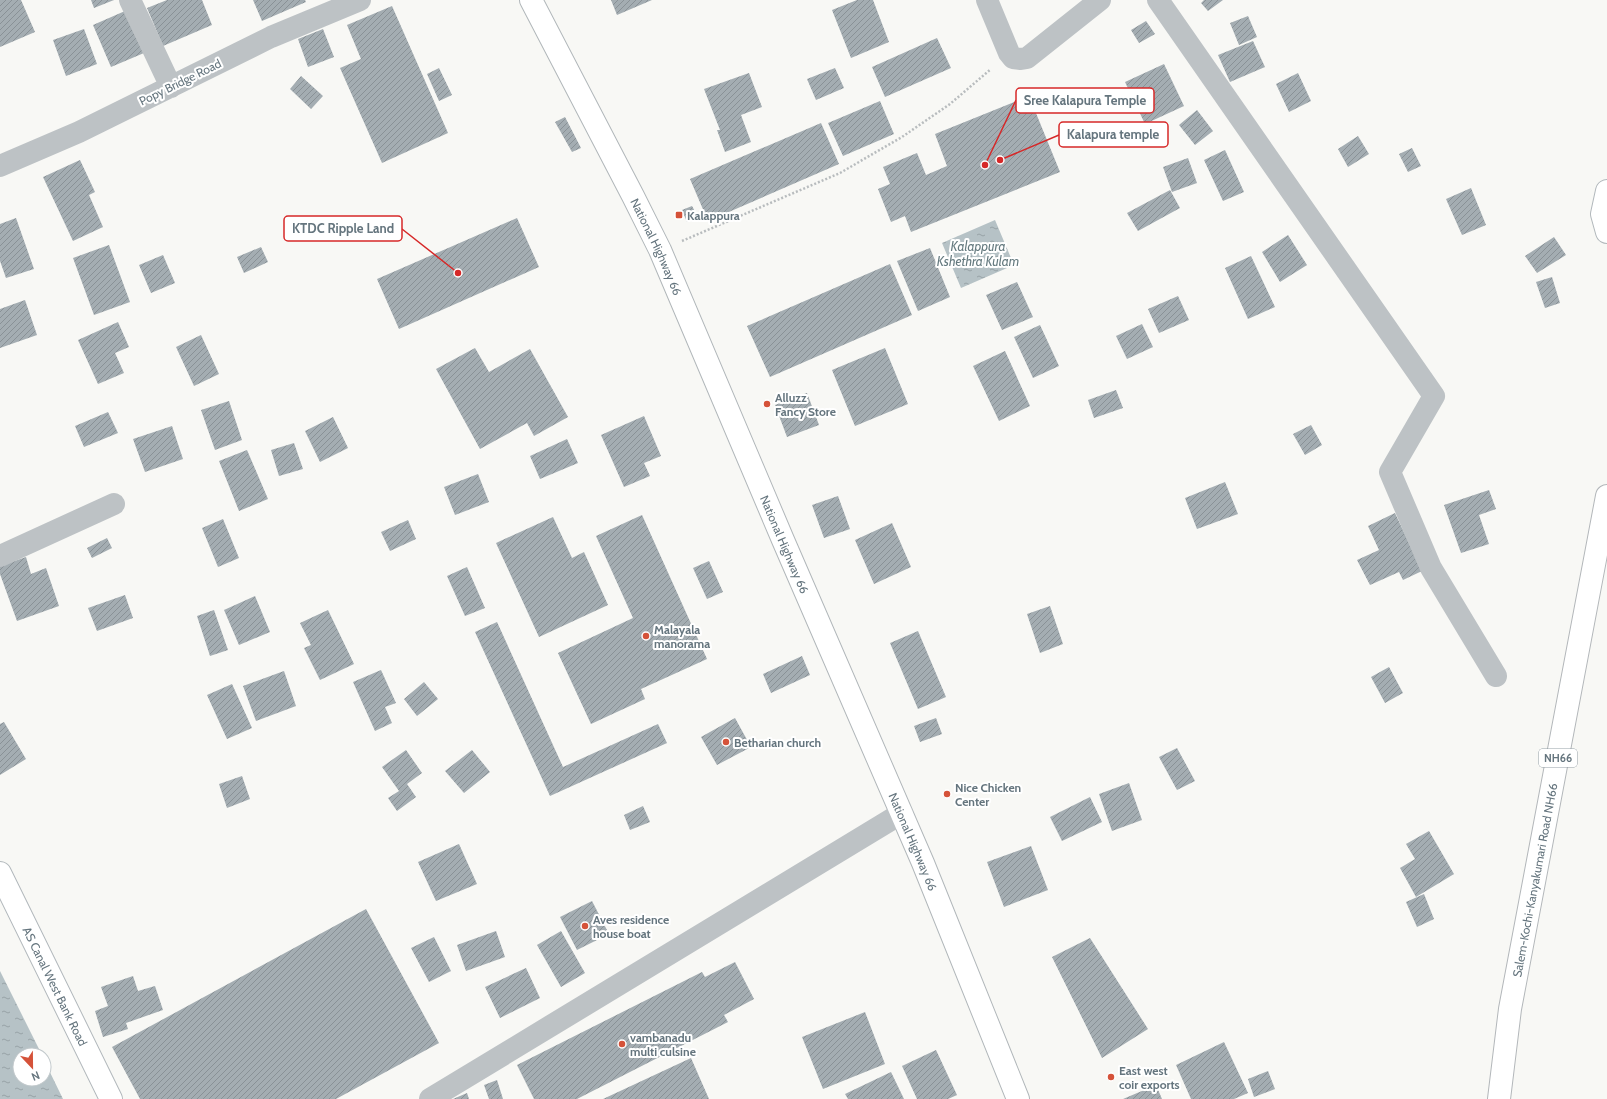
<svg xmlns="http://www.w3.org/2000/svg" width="1607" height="1099" font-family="Cabin,sans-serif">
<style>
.water{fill:url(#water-ripples)}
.building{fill:url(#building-hatch)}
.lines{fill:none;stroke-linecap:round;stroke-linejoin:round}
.secondary-casing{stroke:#b2b8bc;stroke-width:24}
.primary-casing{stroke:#b1b7ba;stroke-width:24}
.highway-casing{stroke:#b3b7ba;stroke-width:24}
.path{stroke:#b8bcbe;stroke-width:2.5;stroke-dasharray:2 2;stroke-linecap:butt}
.street{stroke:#bdc2c5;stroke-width:22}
.secondary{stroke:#fff;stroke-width:22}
.primary{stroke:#fff;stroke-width:22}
.highway{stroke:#fff;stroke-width:22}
.poi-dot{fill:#d55239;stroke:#fff;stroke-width:1.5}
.labels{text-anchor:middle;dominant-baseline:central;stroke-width:4;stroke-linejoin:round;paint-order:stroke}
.shield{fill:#fff;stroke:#939ea5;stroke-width:1}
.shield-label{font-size:11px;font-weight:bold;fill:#65757e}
.street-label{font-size:12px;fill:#65757e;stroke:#fff}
.poi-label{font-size:12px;font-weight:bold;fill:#65757e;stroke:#fff;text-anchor:start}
.water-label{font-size:13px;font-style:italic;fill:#657a7f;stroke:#fff}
.leader{fill:none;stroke:#d62828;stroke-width:1.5}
.callout-dot{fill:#d62828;stroke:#fff;stroke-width:1.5}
.callout{fill:#fff;stroke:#d62828;stroke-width:1.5}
.callout-label{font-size:13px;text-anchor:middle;font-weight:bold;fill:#65757e}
</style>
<defs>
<pattern id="water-ripples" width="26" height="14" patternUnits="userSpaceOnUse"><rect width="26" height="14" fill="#b6c2c6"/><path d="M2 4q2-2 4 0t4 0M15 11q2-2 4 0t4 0" fill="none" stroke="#98a2a6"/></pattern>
<pattern id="building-hatch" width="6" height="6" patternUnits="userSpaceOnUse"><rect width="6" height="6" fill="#a4adb2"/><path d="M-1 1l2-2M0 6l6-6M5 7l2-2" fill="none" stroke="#899196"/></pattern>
</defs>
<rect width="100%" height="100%" fill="#f8f8f5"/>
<path class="water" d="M995 220 1014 265 961 288 942 243Z
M0 971 42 1055H20V1079H44V1060L63 1099H0Z"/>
<path class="building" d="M0 0H21L35 32 0 47Z
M91 0H114L94 8Z
M167 0H202L212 25 163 46 147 8Z
M253 0H305L306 2 262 21Z
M611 0H652L617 15Z
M857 0H873L889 42 851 58 832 10Z
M1204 0H1223L1208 11 1201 3Z
M392 6 448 133 382 163 340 68 361 59 347 25Z
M125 11 144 53 111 67 93 25Z
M1248 16 1257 37 1239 45 1230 23Z
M1146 21 1155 34 1139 43 1131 30Z
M84 29 97 64 66 76 53 40Z
M323 29 334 57 308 67 298 39Z
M937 38 951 68 885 97 872 67Z
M1253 41 1265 67 1230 82 1218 55Z
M1164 64 1184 106 1145 124 1125 82Z
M439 68 452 95 439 101 427 74Z
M835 68 844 88 816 100 807 79Z
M749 73 762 107 741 115 751 142 725 152 717 130H720L704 89Z
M1298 73 1311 101 1289 112 1276 84Z
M301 76 323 96 311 109 290 89Z
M1029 96 1060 172 911 232 905 216 891 222 878 189 890 184 883 167 917 153 926 175 947 166 935 134Z
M880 101 894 134 843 156 828 123Z
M1197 110 1213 131 1195 145 1179 125Z
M565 117 581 148 572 152 555 122Z
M821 123 839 164 708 221 690 179Z
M1358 136 1369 154 1348 167 1338 149Z
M1412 148 1421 166 1408 172 1399 154Z
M1225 150 1244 192 1223 201 1204 160Z
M1188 158 1197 183 1172 192 1163 167Z
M80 160 95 192 89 195 103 227 73 241 43 177Z
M1471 188 1486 225 1462 235 1446 199Z
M1170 190 1180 208 1138 231 1127 213Z
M692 206 698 217 687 222 682 210Z
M16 218 34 269 6 278 0 261V224Z
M517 218 539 267 399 329 377 279Z
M1288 235 1307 265 1280 282 1262 252Z
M1554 237 1566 255 1537 273 1525 256Z
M109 245 130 302 94 315 73 258Z
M261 247 268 262 244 273 237 257Z
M930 248 950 297 918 311 897 261Z
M163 255 175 283 151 293 139 265Z
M1251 256 1275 307 1248 319 1225 268Z
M890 264 912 315 770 377 747 326Z
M1552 277 1560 303 1545 308 1536 282Z
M1017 282 1033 317 1002 330 986 295Z
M1178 296 1189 320 1159 333 1148 309Z
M25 300 37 335 0 348V309Z
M118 322 129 347 115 353 124 373 98 384 78 340Z
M1142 324 1153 347 1127 359 1116 336Z
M1040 325 1059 366 1033 378 1014 337Z
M201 335 219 374 194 386 176 347Z
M475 348 489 372 530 349 568 417 534 436 527 423 480 449 436 369Z
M885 348 908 404 855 426 832 370Z
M1005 351 1030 406 999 421 973 366Z
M1116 390 1123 408 1094 418 1088 400Z
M807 393 819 425 787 437 775 405Z
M229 401 242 440 215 450 201 410Z
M108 412 118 433 84 447 75 426Z
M644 416 661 456 644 463 650 476 624 487 601 435Z
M333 417 348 448 320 462 305 431Z
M1311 425 1322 445 1305 455 1293 434Z
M172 426 183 459 145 472 133 439Z
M567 439 578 463 540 479 530 456Z
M294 443 303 469 279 476 271 450Z
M247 450 268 499 239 511 219 461Z
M478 474 489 502 455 515 444 487Z
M1225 482 1238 514 1197 529 1185 498Z
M1489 490 1496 509 1479 515 1489 544 1461 553 1444 505Z
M838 496 850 529 824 538 812 505Z
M1395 513 1422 571 1403 580 1399 572 1370 585 1357 560 1379 550 1368 526Z
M642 515 707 659 641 689 645 699 591 724 558 653 633 618 596 536Z
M553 517 572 558 584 552 608 605 539 637 496 543Z
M223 519 239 558 218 567 202 528Z
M408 520 416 539 390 551 381 532Z
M892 523 911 567 874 584 855 540Z
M107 538 112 548 92 558 87 548Z
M26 557 31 574 46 568 59 606 17 621 0 574V566Z
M709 561 723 592 707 599 693 568Z
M467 567 485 608 465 616 447 576Z
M125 595 133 618 97 631 88 608Z
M255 596 270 632 239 645 224 610Z
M1050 606 1063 644 1040 653 1027 614Z
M214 610 228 650 210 656 197 616Z
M328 610 354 664 320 680 304 648 311 645 300 623Z
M497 622 563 767 658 724 667 743 550 796 475 632Z
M918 631 946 697 918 709 890 643Z
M802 656 810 675 771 693 763 674Z
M1389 667 1403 693 1385 703 1371 677Z
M381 670 396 703 385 707 392 723 375 731 353 682Z
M284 671 296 706 256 721 243 686Z
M424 682 438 699 417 716 404 699Z
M232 684 252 728 227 739 207 695Z
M735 718 751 747 717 765 701 737Z
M936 718 942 734 920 742 914 726Z
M4 722 26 759 0 775V724Z
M1177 748 1195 781 1177 790 1159 757Z
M406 750 422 773 407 784 416 797 397 811 388 798 399 791 382 767Z
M472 750 490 772 464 793 445 771Z
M242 776 250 799 227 808 219 784Z
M1129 783 1142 820 1112 831 1099 794Z
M1090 797 1102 822 1062 841 1050 817Z
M643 806 650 822 630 830 624 815Z
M1429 831 1454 874 1416 897 1400 868 1415 859 1406 844Z
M459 844 477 884 436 901 418 862Z
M1031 846 1048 890 1004 907 987 862Z
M1424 894 1434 919 1417 927 1406 902Z
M592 901 609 934 577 950 560 917Z
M366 909 439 1043 336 1099H140L112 1047Z
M496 931 505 957 466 971 457 945Z
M561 931 585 973 561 987 537 945Z
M434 937 451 971 429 982 411 948Z
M1090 938 1148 1029 1102 1058 1052 957Z
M735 962 754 999 724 1015 728 1022 577 1099H534L517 1065 702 972 705 977Z
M526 968 540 998 500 1018 485 987Z
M133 976 138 991 155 986 163 1010 126 1023 128 1029 103 1037 95 1011 108 1006 101 987Z
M865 1012 885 1064 823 1089 802 1037Z
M1224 1042 1248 1093 1234 1099H1191L1176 1065Z
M936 1050 957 1095 948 1099H917L902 1066Z
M691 1058 709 1099H603Z
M1268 1071 1275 1089 1254 1097 1248 1079Z
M891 1072 904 1099H848L845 1094Z
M497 1080 503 1099H489L484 1085Z
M1156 1085 1162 1099H1123Z
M467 1093 469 1099H453Z"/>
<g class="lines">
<g class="secondary-casing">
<g id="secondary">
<path d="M1607 191 1602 214 1607 232"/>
<path id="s1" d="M0 873 111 1099"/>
</g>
</g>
<g class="primary-casing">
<g id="primary">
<path id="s2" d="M531 0 633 196 660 250 783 540 923 863 1018 1099"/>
</g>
</g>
<g class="highway-casing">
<g id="highway">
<path id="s3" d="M1499 1099 1510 1009 1607 496"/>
</g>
</g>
<path class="path" d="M682 241 840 173 902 137 950 104 991 69"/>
<path class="street" d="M130 0 171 87
M987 0 1009 53 1013 58 1021 59 1027 58 1100 0
M1158 0 1434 396 1390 472 1431 568 1496 676
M0 166 79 132 271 37 360 0
M0 556 114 504
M430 1099 902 813"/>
<use href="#secondary" class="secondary"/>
<use href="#primary" class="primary"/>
<use href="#highway" class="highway"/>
</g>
<g class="poi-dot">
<rect x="675" y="211" width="8" height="8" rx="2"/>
<circle cx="767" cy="404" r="4"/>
<circle cx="646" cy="636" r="4"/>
<circle cx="726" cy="742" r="4"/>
<circle cx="947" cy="794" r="4"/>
<circle cx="585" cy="926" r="4"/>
<circle cx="622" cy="1044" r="4"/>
<circle cx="1111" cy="1077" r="4"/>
</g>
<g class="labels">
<rect class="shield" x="1539" y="749" width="38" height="18" rx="3"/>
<g class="shield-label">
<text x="1558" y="758">NH66</text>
</g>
<g class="street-label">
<text transform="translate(180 82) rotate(-26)">Popy Bridge Road</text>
<text stroke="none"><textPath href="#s2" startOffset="277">National Highway 66</textPath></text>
<text stroke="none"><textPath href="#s2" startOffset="601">National Highway 66</textPath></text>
<text stroke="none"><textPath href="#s2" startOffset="925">National Highway 66</textPath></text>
<text stroke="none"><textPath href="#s3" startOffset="222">Salem-Kochi-Kanyakumari Road NH66</textPath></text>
<text stroke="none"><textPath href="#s1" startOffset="126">AS Canal West Bank Road</textPath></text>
</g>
<g class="poi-label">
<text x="687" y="215">Kalappura</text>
<text x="775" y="397">Alluzz<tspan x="775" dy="14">Fancy Store</tspan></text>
<text x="654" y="629">Malayala<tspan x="654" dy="14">manorama</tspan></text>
<text x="734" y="742">Betharian church</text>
<text x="955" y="787">Nice Chicken<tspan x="955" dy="14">Center</tspan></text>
<text x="593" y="919">Aves residence<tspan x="593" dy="14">house boat</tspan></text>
<text x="630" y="1037">vambanadu<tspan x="630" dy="14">multi culsine</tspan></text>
<text x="1119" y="1070">East west<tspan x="1119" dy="14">coir exports</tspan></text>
</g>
<g class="water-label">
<text x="978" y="246">Kalappura<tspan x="978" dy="15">Kshethra Kulam</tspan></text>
</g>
</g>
<path class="leader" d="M985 165L1016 100M1000 160L1059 135M458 273L402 229"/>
<g class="callout-dot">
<circle cx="985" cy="165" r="4"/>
<circle cx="1000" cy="160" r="4"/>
<circle cx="458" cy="273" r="4"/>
</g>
<g class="callout">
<rect x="1016" y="88" width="138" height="25" rx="4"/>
<rect x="1059" y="122" width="109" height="25" rx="4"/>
<rect x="284" y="216" width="118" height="25" rx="4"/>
</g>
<g class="callout-label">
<text x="1085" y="105">Sree Kalapura Temple</text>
<text x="1113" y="139">Kalapura temple</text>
<text x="343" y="233">KTDC Ripple Land</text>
</g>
<g transform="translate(32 1067) rotate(158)"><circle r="19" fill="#ffffff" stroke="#c1c8cb"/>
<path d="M0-3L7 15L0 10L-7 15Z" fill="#d55239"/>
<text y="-6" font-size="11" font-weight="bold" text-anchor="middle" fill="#65757e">N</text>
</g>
</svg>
